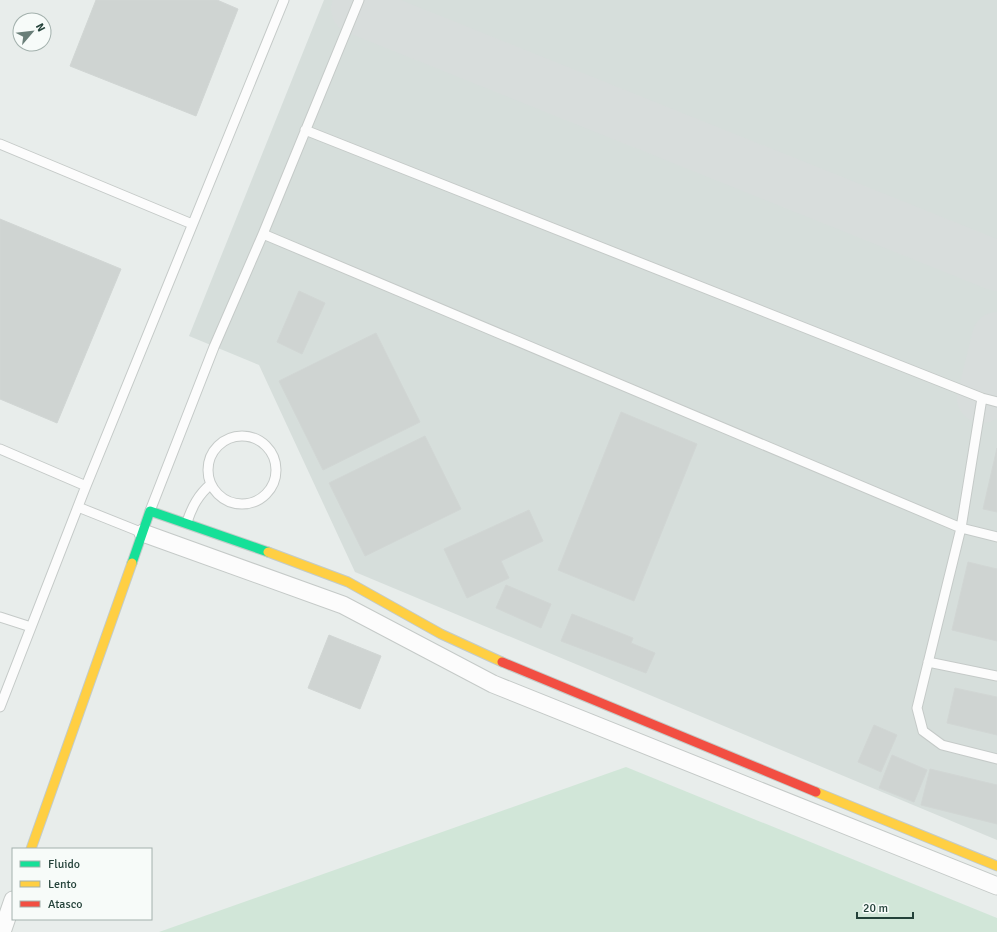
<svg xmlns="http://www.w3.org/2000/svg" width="997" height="932" font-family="Signika,sans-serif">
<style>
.built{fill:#d6dedb}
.green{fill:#d1e6d8}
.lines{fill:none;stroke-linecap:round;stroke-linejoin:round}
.taxiway{stroke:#d8dddc;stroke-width:50}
.building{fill:#cfd4d2;stroke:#d1d6d4}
.lane-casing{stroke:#c5cac8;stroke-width:11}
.street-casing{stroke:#c5cac8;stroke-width:19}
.fast-casing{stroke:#c3cbc8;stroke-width:11}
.slow-casing{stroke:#c3cbc8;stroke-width:11}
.jam-casing{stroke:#c3cbc8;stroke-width:11}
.lane{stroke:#fcfcfc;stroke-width:9}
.street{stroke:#fcfcfc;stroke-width:17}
.fast{stroke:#16e098;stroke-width:9}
.slow{stroke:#ffcf43;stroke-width:9}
.jam{stroke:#f24e42;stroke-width:9}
</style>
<rect width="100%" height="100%" fill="#e8edeb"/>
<path class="built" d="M324 0H997V840L355 572 259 365 189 336Z"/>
<path class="green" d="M626 767 997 918V932H159Z"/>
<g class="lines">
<path class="taxiway" d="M356 9 997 266
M982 398 997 337"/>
</g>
<path class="building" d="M96 0H217L238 9 196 116 70 66Z
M0 219 121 269 57 423 0 399Z
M299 291 325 303 302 354 277 342Z
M376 333 420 422 323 470 279 381Z
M621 412 697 444 634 601 558 570Z
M425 436 461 509 365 556 329 483Z
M997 448V512L983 509Z
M529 510 543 541 501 561 509 578 467 598 444 549Z
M968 562 997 569V641L952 630Z
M506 585 551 604 541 628 496 608Z
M572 614 633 638 631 643 655 653 646 673 561 641Z
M329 635 381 656 360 709 308 688Z
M955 688 997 697V735L947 723Z
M874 725 897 735 881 772 858 762Z
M892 755 927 770 914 802 879 788Z
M930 769 997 785V824L921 805Z"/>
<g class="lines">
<g class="lane-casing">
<path id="lane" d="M305 130 982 398 997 402
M0 144 192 224
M263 234 961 528 997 537
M982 398 961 528 917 708 923 731 942 745 997 759
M208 470a34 34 0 1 1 68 0a34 34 0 1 1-68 0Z
M0 449 86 486
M78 507 143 533
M150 511 214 347 263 234 359 0
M187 522C192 507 198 495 211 484
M0 617 31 627
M928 662 997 676
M0 707 86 486 284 0"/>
</g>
<g class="street-casing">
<path id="street" d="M143 533 343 605 493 684 997 886
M2 932 13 900"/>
</g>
<g class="fast-casing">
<path id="fast" d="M132 563 150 511 268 552"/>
</g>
<g class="slow-casing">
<path id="slow" d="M268 552 348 582 441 634 502 662
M816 792 997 866
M31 849 132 563"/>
</g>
<g class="jam-casing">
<path id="jam" d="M502 662 816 792"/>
</g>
<use href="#lane" class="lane"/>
<use href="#street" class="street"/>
<use href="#fast" class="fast"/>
<use href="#slow" class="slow"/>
<use href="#jam" class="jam"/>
</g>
<rect x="12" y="848" width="140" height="72" fill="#f7fbf9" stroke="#a3b1ad"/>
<rect x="20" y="861" width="20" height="6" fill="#16e098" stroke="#a3b1ad"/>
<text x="48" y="868" font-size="12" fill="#24423a">Fluido</text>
<rect x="20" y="881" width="20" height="6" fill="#ffcf43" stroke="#a3b1ad"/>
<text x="48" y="888" font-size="12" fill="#24423a">Lento</text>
<rect x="20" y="901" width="20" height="6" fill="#f24e42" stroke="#a3b1ad"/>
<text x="48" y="908" font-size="12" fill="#24423a">Atasco</text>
<g transform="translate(32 32) rotate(62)"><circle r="19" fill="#f7fbf9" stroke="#a3b1ad"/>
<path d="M0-3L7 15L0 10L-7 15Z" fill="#697e78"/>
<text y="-6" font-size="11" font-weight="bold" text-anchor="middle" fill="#24423a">N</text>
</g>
<path d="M857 912v6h56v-6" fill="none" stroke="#24423a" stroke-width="2"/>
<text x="863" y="912" font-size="12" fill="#24423a" stroke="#f7fbf9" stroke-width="3" paint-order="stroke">20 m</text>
</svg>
